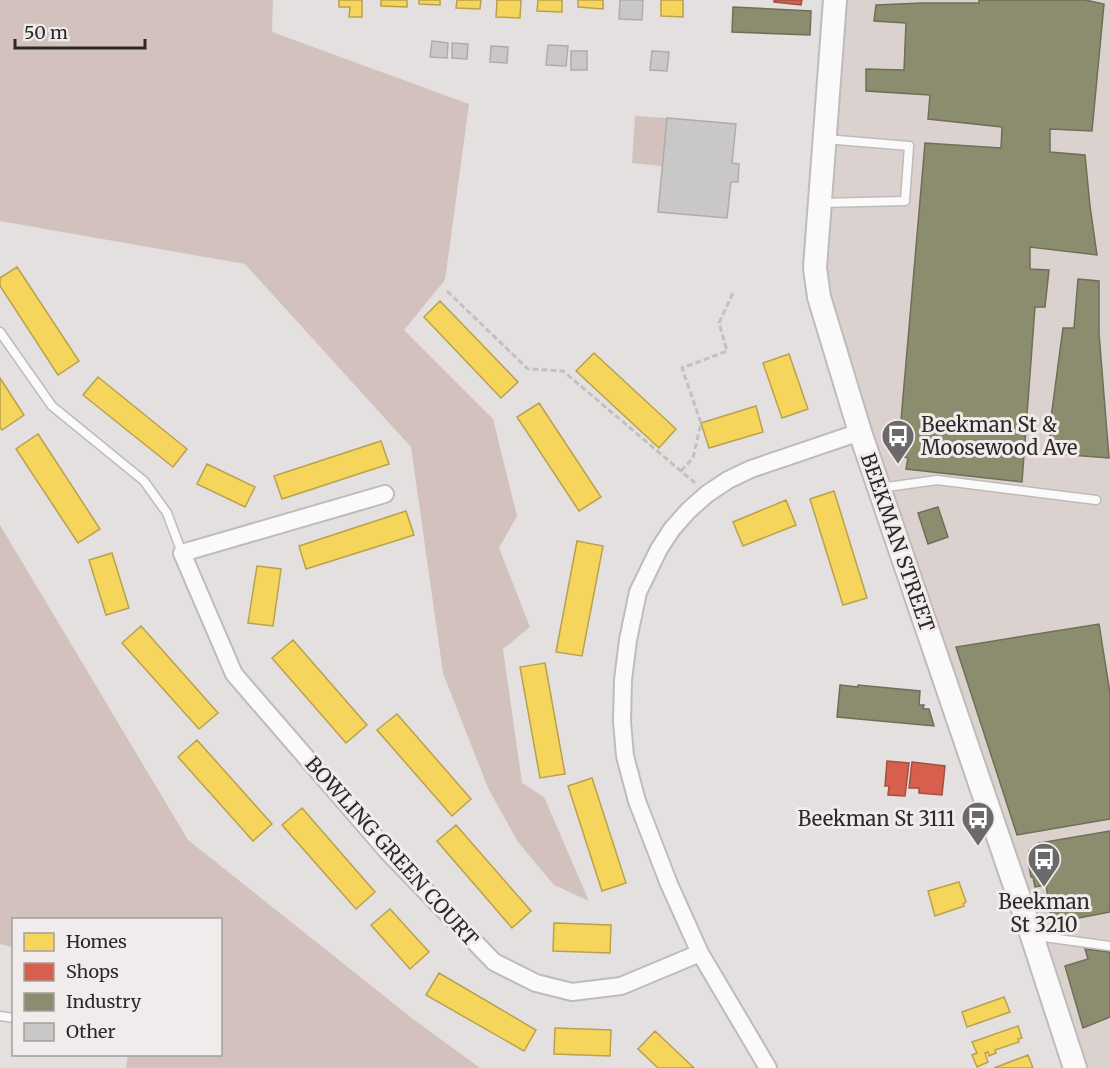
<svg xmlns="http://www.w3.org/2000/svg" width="1110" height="1068" font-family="Merriweather,serif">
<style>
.built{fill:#dbd2cf}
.green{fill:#d2c1bc}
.homes{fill:#f6d55c;stroke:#b9a14d;stroke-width:1.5}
.shops{fill:#d6604d;stroke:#a35042;stroke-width:1.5}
.industry{fill:#8c8c6e;stroke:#6f6e59;stroke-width:1.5}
.building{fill:#cac8c7;stroke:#aeacab;stroke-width:1.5}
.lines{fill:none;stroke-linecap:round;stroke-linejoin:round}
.lane-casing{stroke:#bebbbb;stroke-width:11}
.street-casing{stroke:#bebbbb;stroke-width:20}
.secondary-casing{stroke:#bebbbb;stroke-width:26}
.path{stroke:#c2c1c1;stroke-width:3;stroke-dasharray:6 3;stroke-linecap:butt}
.lane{stroke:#fbfafa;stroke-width:8}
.street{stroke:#fbfafa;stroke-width:16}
.secondary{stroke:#fbfafa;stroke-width:22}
.labels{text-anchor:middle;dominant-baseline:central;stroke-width:6;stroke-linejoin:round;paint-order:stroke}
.poi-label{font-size:20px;fill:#2b2929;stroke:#f1eceb;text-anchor:start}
.street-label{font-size:20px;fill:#2b2929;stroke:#f1eceb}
</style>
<rect width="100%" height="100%" fill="#e3e0df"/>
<path class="built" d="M835 0H1110V1068H1075L819 297Z"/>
<path class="green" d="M0 0H273L272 32 469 104 445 280 404 330 493 419 517 516 499 548 530 627 503 649 522 783 544 797 589 901 554 885 518 842 488 788 443 673 411 447 245 264 0 221Z
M635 116 667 118 662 166 632 163Z
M0 525 188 840 413 1019 480 1068H126L128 1055 220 1054V920H14L13 947 0 944Z"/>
<path class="homes" d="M339 0H362V17H349L350 7H339Z
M381 0H407V7L381 6Z
M419 0H440V5L419 4Z
M457 0H481L480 9 456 8Z
M497 0H521L520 18 496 17Z
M538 0H562V12L537 11Z
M578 0H603V9L578 7Z
M661 0H683V17L661 16Z
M17 267 79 361 58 375 0 286V278Z
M440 301 518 382 501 398 424 317Z
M594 353 676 429 659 448 576 371Z
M789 354 808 409 782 418 763 363Z
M98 377 187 449 173 467 83 395Z
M0 378 24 415 2 430 0 427Z
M539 403 601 497 579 511 517 417Z
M756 406 763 432 709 448 701 423Z
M38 434 100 529 78 543 16 449Z
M381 441 389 464 282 499 274 476Z
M207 464 255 487 245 507 197 484Z
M834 491 867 598 843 605 810 499Z
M786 500 796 525 743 546 733 522Z
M406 511 414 535 306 569 299 546Z
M577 541 603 546 582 656 556 652Z
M112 553 129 608 106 615 89 560Z
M257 566 281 569 273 626 248 623Z
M141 626 218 713 199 729 122 643Z
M293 640 367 725 346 743 272 658Z
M545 663 565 774 540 778 520 667Z
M397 714 471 799 452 816 377 730Z
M197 740 272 824 253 841 178 757Z
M592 778 626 883 602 891 568 786Z
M302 808 375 892 356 909 282 825Z
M456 825 531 911 512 928 437 841Z
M959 882 966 902 963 904 964 906 935 916 928 891Z
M390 909 429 952 410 969 371 925Z
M554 923 611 925 610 953 553 951Z
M439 973 536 1030 524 1051 426 995Z
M1004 997 1010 1012 967 1027 962 1012Z
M1018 1026 1022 1038 1018 1039 1019 1042 995 1050 996 1053 989 1056 988 1052 985 1053 988 1062 977 1067 972 1055 977 1053 972 1042Z
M555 1028 611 1030 610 1056 554 1054Z
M655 1031 694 1068H658L638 1049Z
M1028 1055 1033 1068H994Z"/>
<path class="shops" d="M774 0H802L801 5 774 2Z
M887 761 909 763 905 796 888 795 889 786H885Z
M912 762 945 766 942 795 919 793V788H909Z"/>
<path class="industry" d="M979 0H1085L1104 4 1092 131 1050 129V152L1085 155 1090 206 1097 255 1030 247V269L1049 270 1045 307H1035L1022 482 906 469 908 458 898 455 925 143 1001 148 1002 127 928 119 930 95 866 91V69L904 70 906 23 874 21 876 5 923 3H979Z
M733 7 811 11 810 35 732 32Z
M1078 279 1099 281V333L1109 458 1057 454 1049 433 1063 328H1074Z
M938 507 948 537 928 544 918 513Z
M1099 624 1110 693V819L1017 835 956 647Z
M840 685 858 687V685L920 691 919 705H924L923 709H929L934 726 837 717Z
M1110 831V912L1052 923 1046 885 1035 887 1033 877H1031L1028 861H1030L1029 851 1040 849 1039 843Z
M1085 949 1110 952V1017L1083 1028 1065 966 1088 959Z"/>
<path class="building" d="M620 0H643L642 20 619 19Z
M432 41 448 43 447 58 430 57Z
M452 43 468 44 467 59 452 58Z
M548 45 568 46 566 66 546 65Z
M491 46 508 47 507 63 490 62Z
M571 51H587V70H571Z
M652 51 669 52 667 71 650 70Z
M667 118 736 124 732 163 739 164 738 182H731L727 218 658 212Z"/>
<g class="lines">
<g class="lane-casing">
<path id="lane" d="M820 203 905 201 909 146 825 139
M0 332 52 406 144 481 167 513 182 553
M880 488 937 480 1096 500
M1036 936 1110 946
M0 1016 14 1018"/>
</g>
<g class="street-casing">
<path id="street" d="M385 494 182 553 234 674 388 852 494 962 536 983 572 992 621 986 700 953
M768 1068 700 953 669 884 637 801 625 756 622 721 623 680 628 640 638 592 659 549 672 529 689 510 707 494 728 480 751 469 860 432"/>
</g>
<g class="secondary-casing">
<path id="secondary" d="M835 0 815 268 819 297 860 432 1032 936 1075 1068"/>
</g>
<path class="path" d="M447 291 528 369 563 371 695 483
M681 471 693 458 701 423 682 368 727 351 719 323 733 293"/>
<use href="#lane" class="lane"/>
<use href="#street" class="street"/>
<use href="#secondary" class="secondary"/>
</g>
<defs>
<g id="bus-pin" transform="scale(1.725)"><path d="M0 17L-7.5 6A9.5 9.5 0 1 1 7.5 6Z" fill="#6b6969" stroke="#f1eceb"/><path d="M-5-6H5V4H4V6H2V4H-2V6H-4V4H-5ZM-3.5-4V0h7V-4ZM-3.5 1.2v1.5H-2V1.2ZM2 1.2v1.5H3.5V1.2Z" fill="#fff"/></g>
</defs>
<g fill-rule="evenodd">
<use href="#bus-pin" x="898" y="436"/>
<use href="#bus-pin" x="978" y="818"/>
<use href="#bus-pin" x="1044" y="859"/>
</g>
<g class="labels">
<g class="poi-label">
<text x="921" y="424">Beekman St &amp;<tspan x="921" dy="23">Moosewood Ave</tspan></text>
<text x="955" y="818" text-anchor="end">Beekman St 3111</text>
<text x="1044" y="901" text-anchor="middle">Beekman<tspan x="1044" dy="23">St 3210</tspan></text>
</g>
<g class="street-label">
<text transform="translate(898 542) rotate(71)">BEEKMAN STREET</text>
<text transform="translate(392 851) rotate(48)">BOWLING GREEN COURT</text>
</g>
</g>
<rect x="12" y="918" width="210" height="138" fill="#f1eceb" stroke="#a29e9d" stroke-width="1.5"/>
<rect x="24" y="933" width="30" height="18" fill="#f6d55c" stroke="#a29e9d" stroke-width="1.5"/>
<text x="66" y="948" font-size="18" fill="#2b2929">Homes</text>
<rect x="24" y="963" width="30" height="18" fill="#d6604d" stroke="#a29e9d" stroke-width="1.5"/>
<text x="66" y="978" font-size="18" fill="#2b2929">Shops</text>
<rect x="24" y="993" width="30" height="18" fill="#8c8c6e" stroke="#a29e9d" stroke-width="1.5"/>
<text x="66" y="1008" font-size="18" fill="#2b2929">Industry</text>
<rect x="24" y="1023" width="30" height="18" fill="#cac8c7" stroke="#a29e9d" stroke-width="1.5"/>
<text x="66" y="1038" font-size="18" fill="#2b2929">Other</text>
<path d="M15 39v9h130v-9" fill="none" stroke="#2b2929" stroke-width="3"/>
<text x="24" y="39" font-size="18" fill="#2b2929" stroke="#f1eceb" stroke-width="4.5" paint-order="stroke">50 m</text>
</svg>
